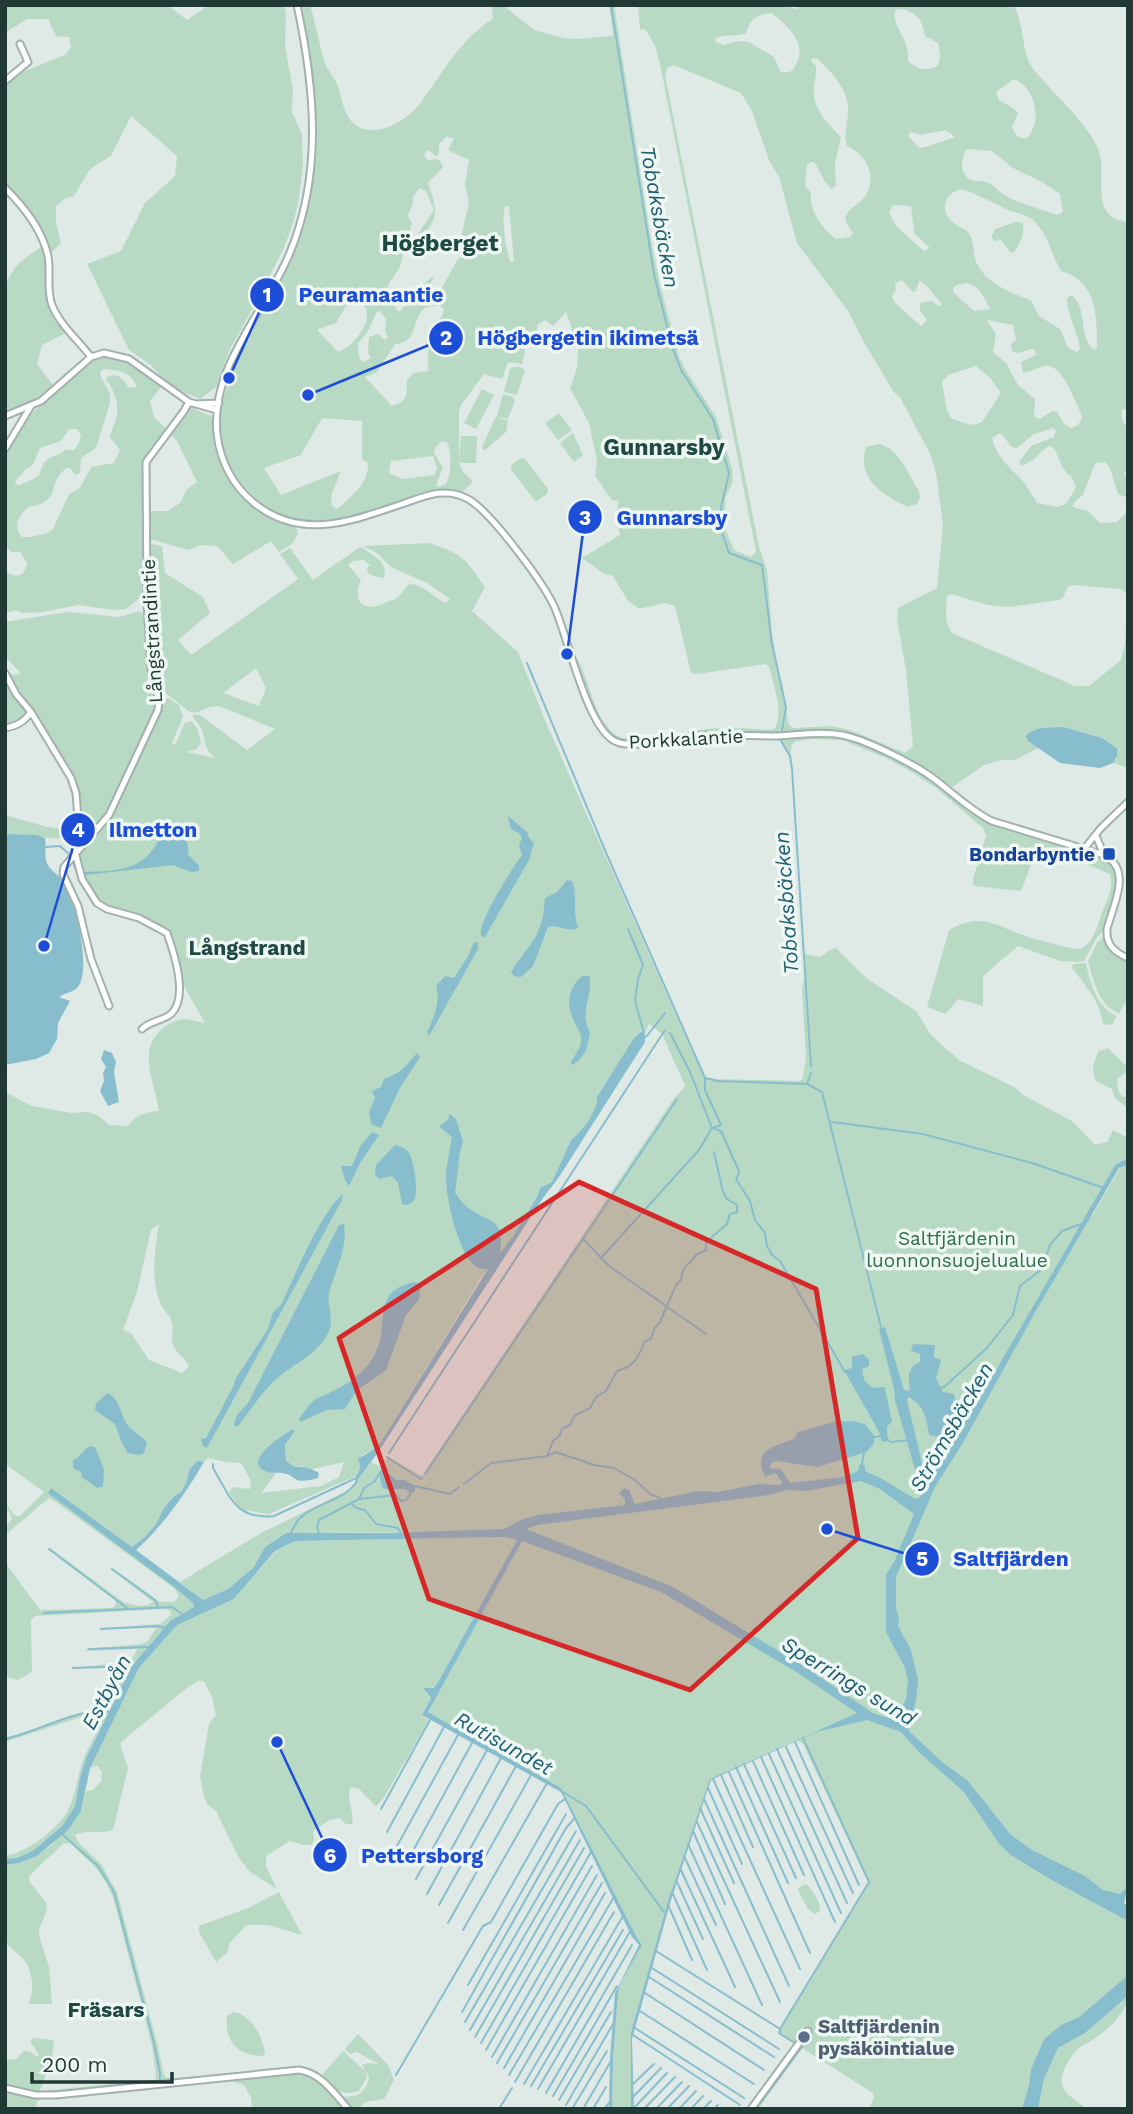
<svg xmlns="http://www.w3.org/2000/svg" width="1133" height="2114" font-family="'Work Sans',sans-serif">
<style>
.green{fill:#b8dac4;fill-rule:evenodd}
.water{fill:#88bdcd;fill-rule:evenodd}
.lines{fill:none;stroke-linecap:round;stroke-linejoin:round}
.stream{stroke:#88bdcd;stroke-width:2}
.minor-casing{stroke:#a2b1ad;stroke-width:9}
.minor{stroke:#fff;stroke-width:5}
.marked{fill:#d62828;fill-opacity:0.2;stroke:#d62828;stroke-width:5;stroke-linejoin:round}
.transit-dot{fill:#1a4fb4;stroke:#eff7f3;stroke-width:2.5}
.service-dot{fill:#5c6f8a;stroke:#eff7f3;stroke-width:2.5}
.labels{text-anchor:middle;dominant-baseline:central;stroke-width:7;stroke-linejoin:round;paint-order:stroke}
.street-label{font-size:19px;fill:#213934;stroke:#eff7f3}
.transit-label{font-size:19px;font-weight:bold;fill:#164399;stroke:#eff7f3;text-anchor:end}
.park-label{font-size:19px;fill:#2d6e4b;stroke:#eff7f3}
.service-label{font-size:19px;font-weight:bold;fill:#4e5e75;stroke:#eff7f3;text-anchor:start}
.water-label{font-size:21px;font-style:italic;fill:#1e5d72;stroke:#eff7f3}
.neighbourhood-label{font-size:21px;font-weight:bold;fill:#1e4a43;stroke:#eff7f3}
.quarter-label{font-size:23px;font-weight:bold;fill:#1e4a43;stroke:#eff7f3}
.leader{fill:none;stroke:#1d4ed8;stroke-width:2.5}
.callout-dot{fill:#1d4ed8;stroke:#eff7f3;stroke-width:2.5}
.mark-label{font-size:21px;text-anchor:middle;font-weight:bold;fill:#fff}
.callout-label{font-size:21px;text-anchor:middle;font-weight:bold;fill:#1d4ed8;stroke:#eff7f3;stroke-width:7;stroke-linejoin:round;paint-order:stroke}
</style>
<rect width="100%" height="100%" fill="#dfeae6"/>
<path class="green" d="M5 5H159L170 7 187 20 209 5H284L286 16 285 46 293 89 292 112 302 134 303 164 299 199 294 220 284 248 257 301 230 349 216 387 200 399 173 388 148 363 129 350 87 264 121 251 145 203 175 176 177 156 131 116 111 156 90 169 74 196 66 198 56 206V223L61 243 49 255 44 239 5 186V83L10 77 65 55 71 47 69 37 56 36 48 19H27L5 33Z
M300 5H310C316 24 319 44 325 63 328 71 335 78 338 86 342 98 343 111 351 121 369 141 403 124 417 107 442 76 458 40 493 19L492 5H503L534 30 564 38 577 39 613 36 609 5H614L652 246 660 285 679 356 685 369 716 417 732 468 733 481 725 499 726 531 734 550 751 557 756 551 660 64 655 46 646 30 640 29 638 5H782L796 9 801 5H1013C1024 22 1021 43 1029 62 1032 68 1037 74 1042 79 1058 98 1091 128 1099 151 1107 173 1088 219 1128 222V409H1123C1120 415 1122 423 1128 428V471L1124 472 1128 484V498L1118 494 1110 468 1105 462 1095 463 1083 495 1076 500 1072 507 1088 511 1100 523 1117 522 1128 511V768L1113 763 1117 756V748L1102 738 1064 727 1028 741 1038 748 1015 760H1001L984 765 951 788 909 761 847 733 827 730 771 733 713 732 631 741C624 741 616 739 610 735 594 722 580 673 573 653 589 673 590 706 607 726 611 732 617 737 624 738 648 742 681 732 705 729 727 727 749 728 771 730L775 728C784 710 773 685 769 666L765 664 697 674 691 673 675 606 665 603 639 609 628 601 613 576 603 573 582 558 620 535 616 514 619 501 612 500 595 476 597 461 589 423 570 388 577 368 579 343 590 331 588 329 573 332 566 312 553 326 545 320 537 325 538 341 526 346 522 364 508 362 502 379 484 374 461 405 459 412V460L461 436H477L476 463H462L459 462 462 470 473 482 461 493 450 490H432L342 520C308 525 273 519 248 494 224 470 214 433 222 400 224 393 228 387 230 380 232 372 233 362 236 354 241 342 251 329 258 317 278 283 300 246 308 206 321 140 316 71 300 5ZM902 9C919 14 922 20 925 36L938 43C940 52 942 58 937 66 926 72 917 69 908 61 910 37 892 29 895 10ZM771 13C788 25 809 45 795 66 791 73 788 73 781 72L774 57 749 42 738 41 724 45 715 42 716 38C726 34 736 37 746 33 750 19 757 15 771 13ZM813 58 818 59C831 72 846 87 848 106 849 120 843 133 847 146 869 155 880 183 860 202 852 209 850 207 845 218L848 226 853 233 850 237 836 239C826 231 815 219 812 206 810 194 814 197 805 185L807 165 811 162 815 163 825 182 831 189 836 186 835 164 841 137C830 125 815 112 814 95 813 86 817 76 816 66L811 61ZM673 65 741 93 752 111 769 160 779 177 797 243 848 311 865 344 893 391 901 399 930 454 936 473 943 525 937 588 898 608 897 618 906 671 913 746 905 753 850 730 831 726 793 728 789 725 772 635 767 570 759 547 665 75 667 68ZM1014 79C1030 85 1038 107 1035 123 1034 128 1030 133 1028 138 1018 139 1016 136 1012 127L1018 113 1016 110 999 100 996 92ZM946 130 955 137 929 146 919 148 908 136 910 132 921 135ZM446 137 454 138 448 150 469 160 465 184 469 203 460 242 454 253 456 255 463 251 470 236H474V241L456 262 440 291 432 298 427 297 423 292 429 286 435 275C421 284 411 301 399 312L396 309 394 303 388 302 385 300 388 285 400 267 412 224 408 216 413 203V197L419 188 426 191 434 210 418 234 420 239C440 218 437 209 428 183L443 167 441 162 437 159 428 160 424 155 428 150 436 156 439 154V144ZM967 149 992 151 1013 168 1042 182 1060 194 1063 212 1057 215C1039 208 1020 204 1004 195 998 191 992 183 986 182 982 180 978 182 974 181 960 177 959 160 967 149ZM960 189C977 194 990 201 1006 209 1015 213 1028 215 1035 222 1048 235 1052 256 1061 271 1097 281 1097 317 1097 347L1094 350C1077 336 1089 308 1071 295L1067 298C1067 316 1078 332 1080 349L1077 352 1068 348 1060 329 1039 316 1031 300C1010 293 981 281 975 258 973 250 974 238 967 231 964 228 962 229 958 226 940 214 940 197 960 189ZM893 205 911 206 914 233 930 248 924 251 896 226 889 213ZM508 206 509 207 514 262 510 261C506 251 501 217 505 207ZM902 280 913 292 916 291 919 281C929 285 934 297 942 304L939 306 932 301 920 303V311L927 320 921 326 895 303 892 296 896 290 895 283ZM966 283C983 287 981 296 991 309L974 311 954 293 953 288 957 285ZM359 301C380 314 355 346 338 352L318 331V329L336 323 346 306ZM440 306 444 309C442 316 440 319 436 325 429 337 426 358 429 371L413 373 407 380C406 395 410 400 392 406L365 377 377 372 395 344C421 343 410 313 428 307 432 305 436 306 440 306ZM380 311 386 319 385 330 388 337 385 340 378 334 369 337 368 353 371 358 363 362 359 357 358 343 367 333 377 312ZM987 320 1013 325 1016 339 1011 345 1012 351 1018 353 1031 349 1035 350 1036 355 1021 362 1023 372C1032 373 1036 367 1045 366 1061 362 1075 401 1081 413L1082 418 1078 425 1071 428 1065 425 1057 412 1053 411 1039 419 1034 416 1035 399 1018 385 1006 363 993 352 996 334ZM976 366 990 378 1001 393 982 422 974 425 964 423 951 418 947 411 942 382 948 375ZM322 418 362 421V459L368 463C369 483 352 496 337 509L332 506 331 496 341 471 281 495 264 468 301 455ZM1053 428 1056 431 1054 437 1031 446 1019 462 1022 466 1034 459 1048 446 1053 447C1058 454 1059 461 1063 468 1069 478 1072 473 1076 487L1067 503 1058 507 1037 503C1032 495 1027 486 1021 479 1008 466 997 457 992 438L1000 433C1006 437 1007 443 1012 447L1017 448 1034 434ZM442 441 448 443C451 457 452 471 446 484L438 487 436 485 443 467 434 453 435 448ZM433 456 437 469 434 475 402 479 389 473 391 461ZM1072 585 1121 589 1125 592 1127 596 1125 644 1121 660 1089 686H1075L952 633C944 622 946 609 947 596L952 594 987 605 1008 607 1059 600 1063 597 1068 587Z
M1016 222 1023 223C1024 236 1021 242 1014 252L1011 253 1001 240 995 241 991 238 995 229Z
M41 247C46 260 45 273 47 286 49 304 56 319 66 333L42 345 37 364 53 385C37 399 26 407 5 413V286C14 264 23 259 41 247Z
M108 356C132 362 143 370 161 387L150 401 154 417 166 429 179 412 180 414 145 459V594L126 609 114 610 79 605 42 612 23 613 16 610 5 613V571C17 579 25 576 27 563L20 552H11L5 546V454L9 446 31 414 85 364 99 357ZM103 369C118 370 129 371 136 385L135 388 128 387C124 378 117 373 107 377L106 380C113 388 119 402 117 414 116 422 111 428 110 437L120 450 114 463 91 467 80 488 69 494 53 529 47 533 31 537H22C12 525 19 517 28 507 64 502 45 483 67 468L71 469 75 475 80 473 81 458 96 448 110 403V393L101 377 100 372ZM69 429H77L81 435 79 443 74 450H65C51 461 45 453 39 476L20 485 15 484 16 480 26 469 33 465 40 448 61 441Z
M513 367H520L525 370 517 395 504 392 510 369Z
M482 389 494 395 476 429 464 423Z
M503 394 513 397 515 401 508 419 498 417 508 421 506 432 484 451 482 447 495 418 497 416Z
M190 407 211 416C215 426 212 438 215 449 229 493 255 511 296 527L298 534 292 544 279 552 271 541 233 564 217 546 200 545 189 550 150 539 148 511H168L173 508 181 502 186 490 197 482 177 441 169 433Z
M559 413 572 430 558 440 545 423Z
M573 433 583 455 574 462 560 443Z
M880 444C901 451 908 474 919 491L920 498 917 504 907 507C882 494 856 479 866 447Z
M521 458 525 459 548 489 547 494 537 501 534 500 511 469V465Z
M429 543C464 555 464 557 485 587L472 611 518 652 547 725 701 1071 707 1077 716 1079 800 1081 803 1078 806 1058 802 989 805 974 804 954 820 957 830 950 836 948 866 978 916 1011 931 1035 959 1060 1016 1088 1023 1095 1072 1121 1095 1145 1107 1142 1113 1130 1128 1138V1158L1115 1165 1077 1232 1092 1216 1120 1168 1128 1165V1886L1120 1894 1128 1919V1975L1079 2017 1061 2025 1044 2039 1031 2069 1029 2085 1022 2109H872L870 2106 874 2097 873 2093 802 2048 758 2109H752L801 2044 804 2045 812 2033 804 2029 796 2040 797 2042 796 2044 777 2033 869 1884 803 1744 796 1740 710 1779 668 1901 631 2032V2109H612L613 2058 618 1993 620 1984 642 1945 636 1936 561 1788 428 1712 521 1541 528 1543 530 1532 286 1533 265 1547 254 1567 228 1589 203 1600 180 1582 261 1533 351 1489 371 1462 380 1466 387 1457 422 1476 672 1101 685 1086 662 1034 649 1024 645 1033 641 1032 597 1097C598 1110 582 1132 571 1140L552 1182 540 1188 538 1195 513 1236 481 1278 381 1442 374 1449 362 1455 359 1472 356 1476 269 1514 243 1510 237 1504 229 1492 233 1487 250 1489 251 1481 241 1463 225 1462 208 1458 204 1462 197 1461 189 1470 187 1480 182 1491 172 1497 164 1508 156 1524 146 1536 132 1547 51 1488 174 1587 193 1603 194 1607 170 1621 132 1666 86 1758 80 1778 75 1806 62 1826 34 1850 17 1858 5 1859V1856C28 1852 59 1829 69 1808 76 1794 77 1776 83 1761 88 1746 99 1731 102 1716L99 1713H94L7 1741H5V1737L16 1735 89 1711 104 1708 108 1705 126 1667 71 1668 130 1662 137 1650 136 1649 86 1651V1649L142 1644 148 1641 156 1628 100 1629 160 1624 171 1615 170 1611 165 1609 35 1616 31 1620 32 1672 18 1680 10 1678 5 1675V1562L40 1610 110 1608 114 1607 116 1603 115 1600 49 1550 48 1549 50 1548 123 1602 139 1606 149 1605 153 1602 110 1569 111 1568 157 1600 162 1602H174L179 1596 174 1588 56 1502 49 1498 5 1535V1527L12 1519 5 1502 14 1515 19 1517 44 1492 5 1464V1092L32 1106 72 1113 88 1112 99 1116 109 1125 128 1126C136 1115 145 1112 159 1111 155 1083 136 1050 163 1028 168 1024 177 1020 183 1019 190 1019 198 1022 205 1023L185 988 169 932 129 911 105 904 94 894 81 870 77 855 79 799 38 718 17 692 8 675 21 674 5 656V622L68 612 119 617 140 611 146 617C148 644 144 678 161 701L168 698 179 705 183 717 172 743 175 745 185 723 191 721 198 730 201 743 197 749 187 752 215 758C202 746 207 743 201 728 198 723 194 719 192 715H200L247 750 275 729 219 706 210 707 195 713 188 711 157 686 153 671 148 604V546L153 544 162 546 165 573 203 597 210 613 178 640 191 655 298 579 280 554 290 548 313 580 360 547C372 554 389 562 384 578L373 576 368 573 367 568 370 565 364 560 353 561 348 565 361 580C351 604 366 613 387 602 391 600 395 600 398 597 402 594 404 588 409 584 423 584 433 597 446 603L450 599 427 583 391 567 377 553 363 546ZM256 668 266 688 259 706 223 693ZM159 1224C155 1247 150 1281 161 1305 164 1311 171 1316 172 1323 174 1330 170 1338 173 1345 175 1352 185 1358 189 1366L182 1373 149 1360 131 1333 123 1330 137 1292 151 1230ZM291 1430 295 1431 285 1445 286 1461 295 1467 301 1466 312 1469 344 1462 339 1477 321 1486 261 1493 276 1473 266 1471 285 1435Z
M5 679 28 711 25 717 5 727Z
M832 736 857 742 911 767 988 823 1057 843 1070 850 1100 856 1111 863 1115 868 1117 882 1115 894 1104 930 1097 937 1084 961 1077 962 1060 961 1018 946 983 976V1006L958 999 946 1014 927 1007 949 930C977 913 993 923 1020 934 1034 939 1048 942 1062 946 1068 947 1078 951 1083 948 1093 942 1098 925 1101 915 1107 900 1114 889 1110 874L1055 851 1044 849 1035 855 1021 891 975 886 973 884V879L986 836 983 828 936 788 910 771 888 759 842 740 812 739 796 741 792 745 790 756 781 741C733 736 685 742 636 746L701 738Z
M5 815 47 827 69 830 73 833C56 846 26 830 5 835Z
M1104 936 1110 951 1128 961V997L1119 1014C1098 1004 1094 982 1088 962L1097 943Z
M1086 963C1090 982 1097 1008 1117 1016L1112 1025 1103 1024C1100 1001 1085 985 1072 968L1073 964Z
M1108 1048 1128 1068V1071L1118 1078C1117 1087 1117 1091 1123 1097H1128V1108L1115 1098 1112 1089 1096 1081C1091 1069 1093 1062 1099 1051Z
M506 1537 517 1540 437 1684 425 1692 431 1698 422 1715 429 1720 383 1799 376 1806 359 1789 351 1787C345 1798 355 1811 352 1824H346L340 1818 330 1820 313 1831 314 1841 311 1845H303L290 1841 266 1856V1866L277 1889 250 1872 239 1858 216 1811 208 1805 204 1797 200 1776 209 1724 216 1715 212 1697 204 1681H198L188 1687 121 1742V1748L128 1768 113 1830C101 1835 88 1828 75 1835L79 1843 101 1864 117 1892 157 2043 164 2075 167 2078H176L283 2069 42 2094 5 2086V2060L16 2059 24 2051 31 2052 37 2057 39 2055 30 2041 33 2038 54 2040 52 2058 40 2091 155 2080 156 2077 152 2045 113 1897 106 1882 97 1869 70 1843 63 1844 30 1875 29 1881 46 1902 47 1910 39 1930V1936L49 1967 52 2004H28C35 1992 33 1972 24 1960 18 1952 9 1949 5 1939V1865L19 1863 37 1856 52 1845 81 1811 86 1791 93 1790 101 1781 102 1772 98 1766 90 1768 139 1668 177 1625 234 1599 276 1551 295 1541Z
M806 1884C813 1891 821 1901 820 1911L815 1914 808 1909 798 1890V1888Z
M279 1892 302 1935 268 1925H246L230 1943 227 1953 216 1962 199 1932V1926L248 1908Z
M1128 1996C1128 2011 1107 2031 1094 2039 1090 2042 1084 2044 1080 2047 1070 2056 1055 2079 1065 2091 1071 2098 1080 2103 1087 2109H1038L1044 2079 1058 2048 1085 2033Z
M234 2012C253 2016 262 2037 265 2053L263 2056C237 2056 224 2041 227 2016Z
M358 2034 388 2065 394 2080 384 2099 366 2102 357 2109H349L337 2096C355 2098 365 2096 369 2077L362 2065 368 2063 379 2064 356 2052 350 2054 345 2049Z
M343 2051 365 2071 367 2077 359 2091C342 2097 332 2089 320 2077Z
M304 2072 322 2082 346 2109H252L251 2098 244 2085 232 2081 42 2099 37 2101 36 2109H7L5 2089 34 2097Z"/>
<path class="water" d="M1064 727 1102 738 1117 748V756L1113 763 1100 768 1060 763 1028 741 1026 736C1034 726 1052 728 1064 727Z
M508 816 527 832 529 838 534 843 529 860 485 937 481 936C478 921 512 869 522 855L519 845 522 838 519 833 511 829Z
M175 833C186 837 189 842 188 854L199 866V871L191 872 173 865 85 875V872C115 871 145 871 159 839Z
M10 834 37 835 45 838C47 847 43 857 48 865 51 871 59 875 63 881 75 900 92 968 78 987 72 993 66 992 59 997L70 1001 58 1023 57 1039 49 1053 36 1059 5 1065V835Z
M567 880 572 881C578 895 572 912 578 928 567 933 559 924 548 927L533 966 521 977 514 976 511 972 514 967 536 937 543 917 545 898 557 892Z
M474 942 478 943V949L429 1036 427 1032C434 1017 441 1002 436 986L445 976 454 978 468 956Z
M582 976H589C594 996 578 1011 590 1032 588 1045 585 1060 571 1065V1062C574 1056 580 1049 581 1042 583 1035 577 1028 574 1021 566 1005 568 988 582 976Z
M641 1032 645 1033V1042L559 1177 543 1198 379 1451 356 1482 354 1479C359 1472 362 1468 358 1459L374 1449 381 1442 488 1269C483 1269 478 1269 473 1264 458 1250 445 1196 446 1175 447 1162 450 1149 452 1137L439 1126 447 1121 450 1114 456 1119 463 1141 460 1152 455 1193C459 1198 462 1203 467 1207 490 1224 505 1217 500 1253L513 1236 538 1195 540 1188 552 1182 571 1140C582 1132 598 1110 597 1097L634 1038Z
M104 1050 112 1053 116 1062 114 1072 119 1102 108 1106 100 1091 104 1081 103 1073 106 1067 101 1059Z
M417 1053 420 1057 400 1088 381 1128 371 1124 369 1112 375 1098 372 1091 381 1087 384 1079C402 1072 405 1067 417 1053Z
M372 1132 379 1135 360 1163 349 1186 345 1180 341 1166H352L361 1145Z
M395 1145C400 1146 406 1148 409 1153 414 1161 418 1189 415 1198 413 1203 412 1202 407 1205L402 1204 398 1183 392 1176 379 1179 375 1175 376 1165Z
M1128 1158V1165L1119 1168 1033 1316 964 1441 935 1487 896 1577V1608L899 1619 898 1626 911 1650 918 1680 916 1700 909 1731 943 1763 967 1780 1011 1835 1032 1850 1085 1876 1103 1890 1120 1894 1128 1886 1124 1903 1128 1906V1921L1048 1878 1011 1855 1000 1845 964 1792 921 1754 901 1732 867 1720 816 1732 711 1780 671 1900 632 2039 634 2109H631V2032L668 1901 710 1779 857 1713 798 1673 661 1592 522 1541 428 1712 561 1788 636 1936 642 1945 620 1984 618 1993 613 2058 612 2109H609L610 2058 615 1993 639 1945 632 1937 561 1792 422 1715 431 1698 423 1688H433L437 1684 517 1540 505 1537 295 1541 275 1551 234 1599 177 1625 139 1668 90 1768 81 1811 68 1830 37 1856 19 1863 5 1865V1859L17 1858 34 1850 62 1826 75 1806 80 1778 86 1758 132 1666 170 1621 194 1607 193 1603 174 1587 48 1493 51 1488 132 1547 146 1536 156 1524 164 1508 173 1497 182 1491 187 1480 189 1470 197 1461 204 1462C185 1494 164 1525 136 1550L203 1600 228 1589 254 1567 265 1547 286 1533H386L504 1529 523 1519 539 1515 625 1505V1499L619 1493 624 1488 629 1490 635 1504 698 1491 718 1492 759 1484 780 1485 782 1483 776 1473 765 1477C752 1449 774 1447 794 1439L798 1432 834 1422 853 1421 865 1424 875 1437 873 1445 866 1452 818 1467 776 1461 771 1463 770 1468 781 1469 790 1483 843 1477 858 1471 859 1465 862 1464 865 1466V1471L884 1480 915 1499 920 1497 922 1494 895 1400 894 1389 879 1329 885 1327 904 1390 908 1391 910 1389C908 1376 907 1368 920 1362V1354L911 1351 913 1344 935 1345 934 1357 941 1360 936 1378 943 1392 954 1394C959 1415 960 1421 948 1439L929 1435C927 1419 924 1405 909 1397L907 1400C913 1427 921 1454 925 1481H931L941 1459 981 1396 1115 1165ZM861 1481 880 1489 914 1514 895 1560 886 1575V1632L905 1668 908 1680 906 1699 895 1720 873 1713 808 1669 673 1587 526 1529 537 1525 769 1495 788 1490 806 1491Z
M343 1194 342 1200 207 1448 203 1446 201 1439 206 1438 233 1387 236 1378 268 1329 273 1312 281 1305C295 1276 320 1213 343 1194Z
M344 1224C348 1248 335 1270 329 1293 327 1306 334 1319 329 1331 319 1355 290 1365 273 1382 260 1395 250 1411 239 1425L235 1427 234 1424 237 1415 248 1403 339 1225Z
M416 1282 421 1285 419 1299 406 1315 386 1370 356 1391 345 1409 327 1410 300 1422 299 1419C304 1413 309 1403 316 1399 321 1396 326 1395 331 1392 349 1384 366 1372 375 1354 391 1325 369 1290 416 1282Z
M863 1354 869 1360V1366L862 1369 864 1380 872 1388 884 1387C889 1399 888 1409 892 1421L887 1427 888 1441 882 1442 879 1432 844 1370 852 1368V1357Z
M108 1393C121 1400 120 1416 129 1427 134 1432 141 1436 147 1442L144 1453 139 1455 128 1453 122 1443 115 1424 95 1410 96 1403Z
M293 1429 295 1431 285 1445 286 1461 295 1467C304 1466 311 1468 319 1473L318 1478C311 1480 304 1482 297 1480 293 1478 291 1475 287 1474 280 1472 271 1474 265 1471 242 1460 284 1435 293 1429Z
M90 1446 95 1447 104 1469 103 1486 97 1488 82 1477 81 1472 73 1468V1460C81 1457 82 1451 90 1446Z
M383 1468 396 1480H405L415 1486V1491L411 1493 405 1489H385L382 1487 379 1472Z
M1128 1975V1996L1085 2033 1058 2048 1044 2079 1038 2109H1022L1029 2085 1031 2069 1044 2039 1061 2025 1079 2017Z"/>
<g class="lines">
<path class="stream" d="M611 5 654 274 672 346 681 370 713 419 729 473 720 512 721 529 729 553 762 565 772 644 786 707 782 730
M527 663 604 848 705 1078 717 1081 807 1084
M781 741 790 756 792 769 811 1066
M46 847 60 846 70 855
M73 862 78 876
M628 929 643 965 638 979 635 1001 644 1033
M670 1033 690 1072 712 1128 721 1131 738 1169 739 1173 736 1179 750 1201 755 1220 765 1233 767 1246 772 1255 780 1261 845 1372
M646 1037 665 1013
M811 1073 807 1084 822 1092 881 1327
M832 1122 923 1134 1032 1163 1104 1188
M583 1239 609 1266 706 1334
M601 1258 699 1150 712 1128 721 1125 705 1090V1079
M941 1388 944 1387 986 1349 1013 1315 1020 1286 1042 1269 1050 1245 1062 1231 1081 1224
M875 1437 881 1436
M887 1439 891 1442 908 1440
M389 1453 665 1030
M547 1456 553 1441 560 1435 562 1429 570 1425 574 1416 590 1408 596 1397 606 1391 617 1371C635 1366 638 1358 645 1341L651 1339 654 1329 660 1322 676 1285 681 1280 683 1270 697 1254 706 1250V1242L727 1224 730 1214 737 1212V1205L727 1199 723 1192 714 1152
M387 1457 421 1479 422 1478
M213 1464V1468C230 1496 235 1520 274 1516L354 1479
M862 1464 864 1452
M425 1474 677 1099
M464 1484 491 1463 547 1456 556 1452 594 1465 614 1468 635 1480 650 1494 660 1498
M415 1486 450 1494 459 1487
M360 1499 396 1495 401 1501 406 1500 411 1493
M352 1504 356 1508 365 1510 376 1524 398 1528 401 1533
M291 1534C300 1501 341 1507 357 1481
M319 1534 317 1527 319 1520 359 1499 364 1488 375 1481 379 1474
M49 1549 127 1608
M112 1569 155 1600 158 1607
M44 1613 172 1607 182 1614
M101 1629 156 1626 165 1628
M89 1649 148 1647
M73 1668 133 1666
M5 1739C35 1733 81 1706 109 1712
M795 1742 859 1885
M786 1747 853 1893
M777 1749 847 1903
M769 1754 841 1913
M761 1757 835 1922
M753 1761 804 1875
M744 1764 796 1878
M736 1767 788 1883
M729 1772 810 1953
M721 1775 753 1847
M713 1779 800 1969
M708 1788 742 1864
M563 1792 586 1806 664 1912
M704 1799 789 1986
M700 1808 734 1883
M381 1809 430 1720
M697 1822 780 2002
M693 1831 725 1904
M387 1832 444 1727
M63 1835 98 1866 114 1892 154 2043 160 2073V2080
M688 1844 762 2005
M397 1846 458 1735
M684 1856 716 1925
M408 1860 472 1743
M681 1870 735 1987
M416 1879 487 1750
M676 1880 703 1939
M427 1894 501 1758
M673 1894 707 1970
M439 1905 516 1766
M669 1907 692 1960
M448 1923 531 1775
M463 1930 547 1783
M656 1951 780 2029 869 1882 803 1738
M652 1968 779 2049
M649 1977 774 2057
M468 1985 566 1814
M645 1993 764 2070
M640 2011 754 2084
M462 2012 566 1828 574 1819
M465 2022 576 1831
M635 2028 744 2098
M780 2029V2034L795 2043V2046
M470 2030 580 1840
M633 2035 740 2105
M475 2037 584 1848
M481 2043 591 1852
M486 2050 592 1866
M492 2057 597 1875
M497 2063 602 1883
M504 2068 605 1893
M396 2075 483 1926 491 1922 558 1804 565 1799
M509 2075 614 1897
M515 2082 614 1912
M524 2084 623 1916
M633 2084 654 2064
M531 2086 623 1930
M538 2089 631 1930
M546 2093 632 1945
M553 2096 617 1986
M633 2097 661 2068
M559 2100 611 2012
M566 2105 613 2024
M634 2108 667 2073
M499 2109 512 2088
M572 2109 607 2051
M583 2109 611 2061
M593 2109 606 2087
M604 2109 610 2102
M644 2109 675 2077
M656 2109 682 2082
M667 2109 689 2086
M679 2109 696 2091
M691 2109 703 2096
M703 2109 711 2101
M714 2109 718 2105
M756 2109 802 2047"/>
<g class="minor-casing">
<path id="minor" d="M297 5C315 89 323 174 289 255 264 314 210 366 217 434 220 461 233 486 254 503 302 542 354 520 405 503 427 495 447 487 468 499 491 512 542 581 554 606 568 636 587 731 617 742 636 749 670 739 690 737 719 733 747 736 777 736 798 735 820 731 842 735 865 739 914 764 933 778 953 793 970 810 992 821L1104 855C1133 870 1113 905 1107 929 1106 945 1114 952 1128 958
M5 81 28 62 20 44
M5 188C24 207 42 229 48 256 51 273 46 289 52 305 60 325 78 340 91 357
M195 404 219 403
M5 416 41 401 91 357 104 353 129 359 189 402 217 410
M5 449 31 406
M5 673 16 694 31 712C24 722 17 726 5 728
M31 712 71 778 76 793 78 818 75 852 82 879 97 903 107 909 139 918 167 933C174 953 189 997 171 1014 162 1021 150 1021 142 1029
M1096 836 1104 855
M1084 849 1101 828 1128 802
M109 1006 91 959 78 906 63 874 64 867 109 815 158 710 159 701 151 670 147 603 146 462 184 411 189 402
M5 2088 35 2095H56L299 2070C321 2073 334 2093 348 2109
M751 2109 808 2031"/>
</g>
<use href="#minor" class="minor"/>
</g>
<path class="marked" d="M579 1182 816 1289 858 1538 690 1690 429 1599 339 1338Z"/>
<rect class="transit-dot" x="1102" y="847" width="14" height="14" rx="3.5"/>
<circle class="service-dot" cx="804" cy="2037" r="7"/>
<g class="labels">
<g class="street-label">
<text transform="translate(152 631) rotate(-93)">Långstrandintie</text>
<text transform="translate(686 739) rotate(-3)">Porkkalantie</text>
</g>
<g class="transit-label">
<text x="1095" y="854">Bondarbyntie</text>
</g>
<g class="park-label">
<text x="957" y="1238">Saltfjärdenin<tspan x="957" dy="22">luonnonsuojelualue</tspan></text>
</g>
<g class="service-label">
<text x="818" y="2026">Saltfjärdenin<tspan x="818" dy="22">pysäköintialue</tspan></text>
</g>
<g class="water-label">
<text transform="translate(660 217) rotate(80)">Tobaksbäcken</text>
<text transform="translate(786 903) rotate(-94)">Tobaksbäcken</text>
<text transform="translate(951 1427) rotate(-60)">Strömsbäcken</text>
<text transform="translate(849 1681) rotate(31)">Sperrings sund</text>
<text transform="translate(106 1692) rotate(-62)">Estbyån</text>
<text transform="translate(504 1743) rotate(29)">Rutisundet</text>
</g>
<g class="neighbourhood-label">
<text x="247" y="947">Långstrand</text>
<text x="106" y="2009">Fräsars</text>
</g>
<g class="quarter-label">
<text x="440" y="243">Högberget</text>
<text x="664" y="447">Gunnarsby</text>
</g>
</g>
<path class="leader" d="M229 378L267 295M308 395L446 338M567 654L585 517M44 946L78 830M827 1529L922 1559M277 1742L330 1855"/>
<g class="callout-dot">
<circle cx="229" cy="378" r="7"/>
<circle cx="308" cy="395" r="7"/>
<circle cx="567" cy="654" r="7"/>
<circle cx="44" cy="946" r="7"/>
<circle cx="827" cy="1529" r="7"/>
<circle cx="277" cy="1742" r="7"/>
<circle cx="267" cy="295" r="18"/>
<circle cx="446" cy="338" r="18"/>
<circle cx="585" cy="517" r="18"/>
<circle cx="78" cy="830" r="18"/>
<circle cx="922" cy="1559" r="18"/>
<circle cx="330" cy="1855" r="18"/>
</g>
<g class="mark-label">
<text x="267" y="302">1</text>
<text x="446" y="345">2</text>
<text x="585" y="525">3</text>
<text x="78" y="837">4</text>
<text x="922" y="1566">5</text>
<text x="330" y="1863">6</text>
</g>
<g class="callout-label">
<text x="371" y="302">Peuramaantie</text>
<text x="588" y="345">Högbergetin ikimetsä</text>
<text x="672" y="525">Gunnarsby</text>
<text x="153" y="837">Ilmetton</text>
<text x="1011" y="1566">Saltfjärden</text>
<text x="422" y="1863">Pettersborg</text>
</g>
<rect width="1133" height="2114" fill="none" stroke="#213934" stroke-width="14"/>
<path d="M32 2072v10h140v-10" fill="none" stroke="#213934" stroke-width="3.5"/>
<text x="42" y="2072" font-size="21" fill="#213934" stroke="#eff7f3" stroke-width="5" paint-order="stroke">200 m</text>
</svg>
